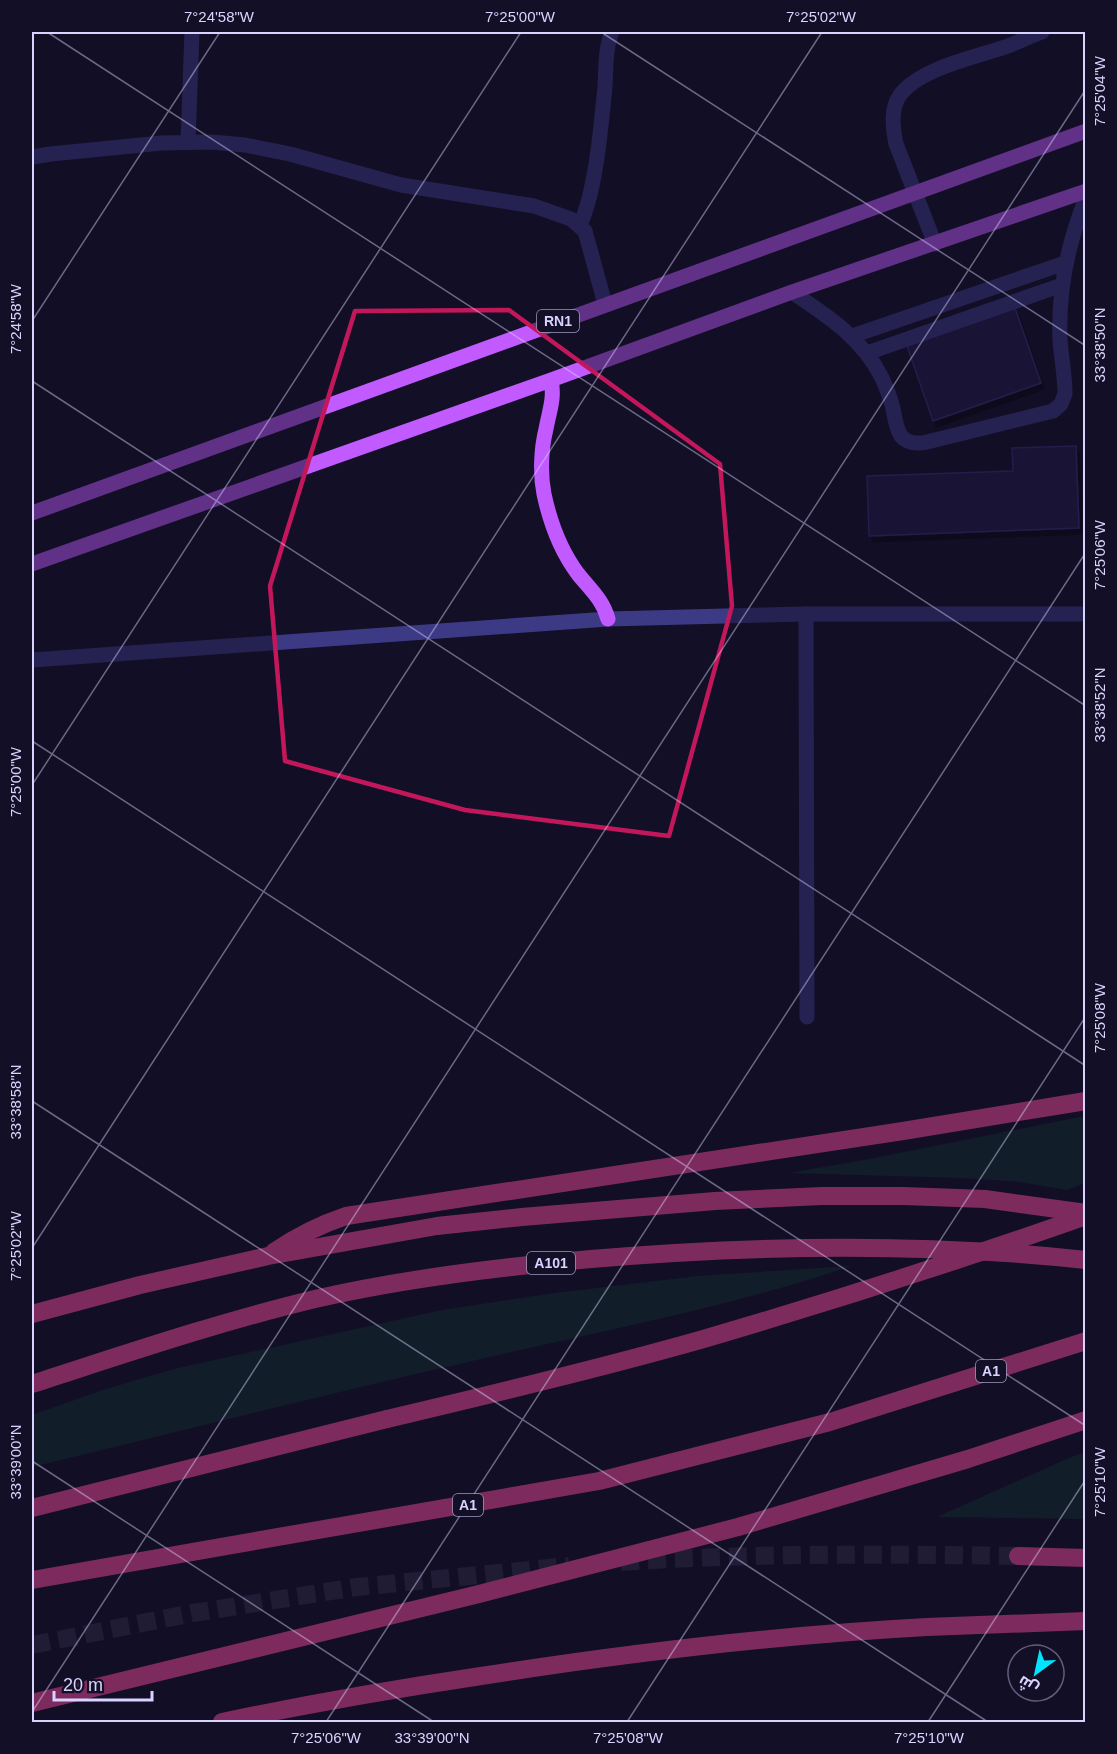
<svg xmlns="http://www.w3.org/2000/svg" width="1117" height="1754" font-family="Helvetica,Cairo,sans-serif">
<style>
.green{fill:#12302f}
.building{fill:#241b47;stroke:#3b2d73;stroke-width:1.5;filter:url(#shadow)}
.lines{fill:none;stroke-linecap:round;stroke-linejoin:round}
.motorway-tunnel{stroke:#312d47;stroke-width:18;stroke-dasharray:18 9;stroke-linecap:butt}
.service{stroke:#3d3a85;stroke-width:15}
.minor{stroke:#3d3a85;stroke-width:15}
.primary{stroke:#c25bff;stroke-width:15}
.motorway{stroke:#ff4fa3;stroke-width:18}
.motorway-bridge{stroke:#ff4fa3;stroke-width:18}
.marked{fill:none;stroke:#c2185b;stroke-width:4.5;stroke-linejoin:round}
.ticks{fill:none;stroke:#d9d4ff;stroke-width:1.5;stroke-opacity:0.45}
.labels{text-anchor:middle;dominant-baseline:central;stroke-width:4.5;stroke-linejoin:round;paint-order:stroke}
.shield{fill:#130f26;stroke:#9e99be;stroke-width:1.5}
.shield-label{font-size:14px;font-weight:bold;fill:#d9d4ff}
.neatline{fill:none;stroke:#d9d4ff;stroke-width:2}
.ticks-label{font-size:15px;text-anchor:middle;fill:#d9d4ff}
</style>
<defs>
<filter id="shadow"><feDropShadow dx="3.5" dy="6" stdDeviation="0" flood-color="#0009"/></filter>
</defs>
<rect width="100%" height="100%" fill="#130f26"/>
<path class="green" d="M1085 1116V1183L1067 1190 1020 1182 965 1178 789 1173 859 1161Z
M851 1266C727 1308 596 1332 468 1362 322 1395 177 1432 32 1467V1415L103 1390 174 1369 442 1310 555 1293 698 1276Z
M1085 1452V1519L937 1517 1069 1458Z"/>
<path class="building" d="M1015 308 1041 383 933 421 907 346Z
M1076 446 1079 528 869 536 867 476 1013 471 1012 448Z"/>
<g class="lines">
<path class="motorway-tunnel" d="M621 1562C753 1553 886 1554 1018 1556
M32 1645 193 1613 357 1587 569 1566"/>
<path class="service" d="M792 292C828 316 863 339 882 378 886 387 890 396 892 405 895 415 895 427 901 436 908 444 918 444 927 442L1053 411 1061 404 1065 394C1065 375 1061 357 1060 339 1058 290 1068 243 1086 198
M852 336 1065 263
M867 353 1062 285
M806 614 807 1017"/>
<path class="minor" d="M188 142 192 32
M32 157 51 154 161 143 211 142 245 145 290 154 401 185 534 206 571 219 585 231 605 304
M580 225C596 190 601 126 605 87 606 68 605 49 612 32
M935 244 896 144C893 129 890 109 900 95 920 68 977 57 1008 46 1020 41 1031 36 1042 32
M32 660 608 619 806 614H1086"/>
<path class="primary" d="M551 380C555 398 549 412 546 429 541 449 540 474 544 494 550 522 560 550 578 574 590 589 603 600 608 619
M32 513 1086 131
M32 564 551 380 792 292 1086 191"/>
<path class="motorway" d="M274 1252C297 1236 319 1225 346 1216L903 1131 1086 1101
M32 1314 140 1285 268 1256 437 1226 522 1217 715 1201 822 1196H903L985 1199 1086 1213
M32 1384C125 1354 219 1322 315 1299 406 1278 499 1267 591 1259 756 1245 921 1242 1086 1260
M32 1508 387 1419
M1018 1556 1086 1558
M32 1580 599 1481 830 1422 1086 1341
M32 1703 479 1594 738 1527 968 1459 1086 1420
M222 1722C308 1704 394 1689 481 1676 628 1653 778 1635 927 1627 980 1625 1033 1623 1086 1621"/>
<path class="motorway-bridge" d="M387 1419C492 1394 597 1369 700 1340 830 1302 958 1261 1086 1216"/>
</g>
<path d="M0 0H1117V1754H0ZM509 310 720 464 732 606 669 836 465 810 285 761 270 586 355 311Z" fill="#130f26" fill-opacity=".55" fill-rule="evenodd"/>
<path class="marked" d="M509 310 720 464 732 606 669 836 465 810 285 761 270 586 355 311Z"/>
<path class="ticks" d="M47 32 1086 706M601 32 1086 346M32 321 220 32M32 381 1086 1066M32 741 1086 1426M32 785 521 32M32 1101 988 1722M32 1248 822 32M32 1461 434 1722M32 1712 1086 89M326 1722 1086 552M627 1722 1086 1016M928 1722 1086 1479"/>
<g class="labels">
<g class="shield">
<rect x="537" y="310" width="42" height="22" rx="4.5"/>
<rect x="527" y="1252" width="48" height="22" rx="4.5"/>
<rect x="976" y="1360" width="30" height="22" rx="4.5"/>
<rect x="453" y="1494" width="30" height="22" rx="4.5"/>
</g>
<g class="shield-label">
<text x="558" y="321">RN1</text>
<text x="551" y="1263">A101</text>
<text x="991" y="1371">A1</text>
<text x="468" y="1505">A1</text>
</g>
</g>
<rect width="1117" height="1754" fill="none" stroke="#130f26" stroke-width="66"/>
<g transform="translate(1036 1673) rotate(213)"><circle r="28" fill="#130f26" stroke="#625e7d" stroke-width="1.5"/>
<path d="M0-4.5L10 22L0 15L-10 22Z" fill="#00e5ff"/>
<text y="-9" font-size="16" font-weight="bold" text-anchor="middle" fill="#d9d4ff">ش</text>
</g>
<path d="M54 1691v9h98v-9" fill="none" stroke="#d9d4ff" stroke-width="3"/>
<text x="63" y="1691" font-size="18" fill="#d9d4ff" stroke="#130f26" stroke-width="4.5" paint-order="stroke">20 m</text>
<rect x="33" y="33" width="1051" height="1688" class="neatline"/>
<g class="ticks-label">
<text x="219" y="22">7°24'58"W</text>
<text x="520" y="22">7°25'00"W</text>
<text x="821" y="22">7°25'02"W</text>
<text transform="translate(1100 91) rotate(-90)" y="5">7°25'04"W</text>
<text transform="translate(16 319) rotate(-90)" y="5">7°24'58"W</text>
<text transform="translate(1100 345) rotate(-90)" y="5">33°38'50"N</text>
<text transform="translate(1100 555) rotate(-90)" y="5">7°25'06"W</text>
<text transform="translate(1100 705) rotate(-90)" y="5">33°38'52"N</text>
<text transform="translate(16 782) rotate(-90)" y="5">7°25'00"W</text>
<text transform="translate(1100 1018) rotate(-90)" y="5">7°25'08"W</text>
<text transform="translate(16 1102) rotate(-90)" y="5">33°38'58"N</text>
<text transform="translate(16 1246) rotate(-90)" y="5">7°25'02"W</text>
<text transform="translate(16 1462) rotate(-90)" y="5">33°39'00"N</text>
<text transform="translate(1100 1482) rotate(-90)" y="5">7°25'10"W</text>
<text x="326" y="1743">7°25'06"W</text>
<text x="432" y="1743">33°39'00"N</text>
<text x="628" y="1743">7°25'08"W</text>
<text x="929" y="1743">7°25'10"W</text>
</g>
</svg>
